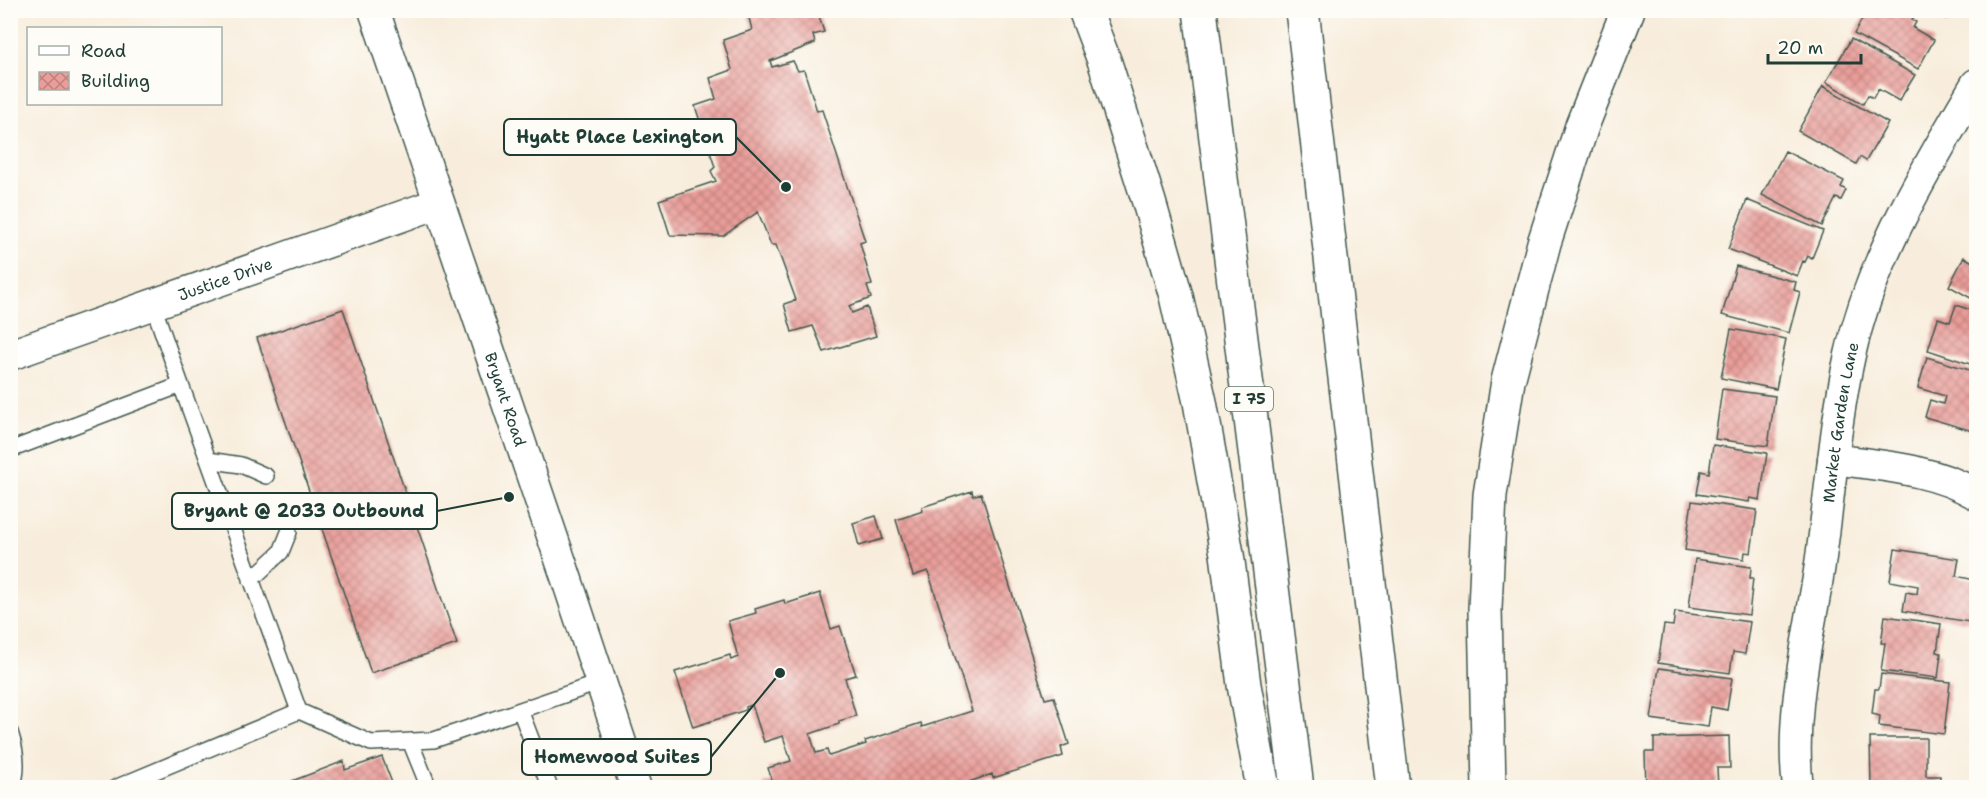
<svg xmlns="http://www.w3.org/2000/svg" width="1987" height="798" font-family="'Shantell Sans',sans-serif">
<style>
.building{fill:url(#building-cross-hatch)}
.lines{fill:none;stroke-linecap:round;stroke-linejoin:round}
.lane-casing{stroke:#40574d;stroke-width:18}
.street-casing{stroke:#40574d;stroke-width:33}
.highway-casing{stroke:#40574d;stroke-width:36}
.lane{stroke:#fff;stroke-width:15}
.street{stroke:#fff;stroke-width:30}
.highway{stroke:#fff;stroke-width:33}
.labels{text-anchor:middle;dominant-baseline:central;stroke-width:4.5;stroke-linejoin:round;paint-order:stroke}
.shield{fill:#fdfcf7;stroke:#62766e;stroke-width:1.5}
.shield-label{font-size:15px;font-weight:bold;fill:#1f3d34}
.street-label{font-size:16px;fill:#1f3d34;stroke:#fdfcf7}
.leader{fill:none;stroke:#1f3d34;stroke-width:2}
.callout-dot{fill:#1f3d34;stroke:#fdfcf7;stroke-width:2}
.callout{fill:#fdfcf7;stroke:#1f3d34;stroke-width:2}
.callout-label{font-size:18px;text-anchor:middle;font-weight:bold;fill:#1f3d34}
</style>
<defs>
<pattern id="building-cross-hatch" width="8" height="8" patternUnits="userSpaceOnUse" patternTransform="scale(1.5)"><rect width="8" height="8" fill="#ea9d99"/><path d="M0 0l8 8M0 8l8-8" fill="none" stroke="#bd817e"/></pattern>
</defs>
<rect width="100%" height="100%" fill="#fdfcf7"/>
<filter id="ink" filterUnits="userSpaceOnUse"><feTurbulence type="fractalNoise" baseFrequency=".0167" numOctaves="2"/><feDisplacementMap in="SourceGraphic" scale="12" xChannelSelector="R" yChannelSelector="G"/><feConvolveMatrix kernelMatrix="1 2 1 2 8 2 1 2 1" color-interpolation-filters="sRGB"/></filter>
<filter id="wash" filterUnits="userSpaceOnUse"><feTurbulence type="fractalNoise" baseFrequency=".008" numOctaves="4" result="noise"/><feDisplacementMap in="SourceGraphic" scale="24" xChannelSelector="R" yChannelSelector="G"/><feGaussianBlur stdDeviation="1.35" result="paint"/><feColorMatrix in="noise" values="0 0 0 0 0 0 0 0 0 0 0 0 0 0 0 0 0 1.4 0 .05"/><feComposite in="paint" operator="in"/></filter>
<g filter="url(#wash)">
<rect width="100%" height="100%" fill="#f8eddc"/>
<g id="blocks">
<path class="building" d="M747 10H817L824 32 813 35 815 43 770 61 772 67 793 61 798 71 804 70 817 111 822 110 865 241 860 243 872 285 867 286 871 298 849 306 852 313 867 307 876 336 824 352 813 326 792 332 784 304 796 300 776 245H771L758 212 723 236 670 235 659 200 716 181 711 171 715 167 695 106 716 99 710 78 732 70 723 40 752 30Z
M1867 10H1918L1912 20 1916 22 1913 28 1934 40 1918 69 1854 34Z
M1931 10H1950L1946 19Z
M1851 39 1915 75 1899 101 1878 89 1873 98 1868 95 1863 104 1826 82Z
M1823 86 1888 123 1866 161 1860 157 1856 164 1798 131Z
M1785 151 1844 181 1841 187 1846 190 1841 200 1836 198 1822 226 1762 195Z
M1747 200 1823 231 1812 258 1808 256 1805 262 1803 261 1797 276 1728 249Z
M1964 257 1976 264V301L1949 286Z
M1736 266 1796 282 1794 290 1800 292 1789 333 1722 315Z
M1956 305 1976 312V366L1928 350 1938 318 1950 322Z
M343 309 457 644 371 673 257 338Z
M1731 329 1786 339 1776 389 1721 378Z
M1927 357 1976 372V432L1925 417 1930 400 1943 404 1945 396 1918 388Z
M1722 389 1775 396 1768 446 1715 439Z
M1713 445 1767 453 1760 500 1750 498 1749 502 1697 494 1701 471 1709 473Z
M972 491 973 496 981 493 1045 699 1054 697 1069 744 1061 747 1063 756 993 778 992 774 952 788H765L764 784 772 781 768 768 791 761 783 736 764 742 752 705 746 707V710L693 727 675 672 730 655 731 660 738 657 728 621 756 613 755 609 784 600 785 604 820 593 831 629 840 626 856 675 845 678 856 716 839 721V724L810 734 816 753 827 750 829 756 866 744 865 741 921 723 922 727 972 711 928 571 913 576 896 520 923 511 922 507Z
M1692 501 1757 510 1751 553 1745 552 1744 559 1685 550Z
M876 516 883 539 859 546 853 523Z
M1895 549 1959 559 1956 576 1975 580 1969 622 1903 611 1906 592 1917 594 1918 586 1890 581Z
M1695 559 1751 567 1750 578H1753L1749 615 1689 607Z
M1675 612 1750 622 1745 654 1733 652 1730 673 1658 663 1664 625 1673 626Z
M1885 616 1941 624 1937 652 1941 653 1938 678 1881 671 1885 643H1881Z
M1659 668 1732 678 1727 710 1711 707 1708 727 1651 719Z
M1881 674 1950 682 1944 734 1879 726 1880 716 1872 714 1875 689H1879Z
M1729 736 1730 768H1717L1718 787 1646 788 1645 752H1654V738Z
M1870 738H1926V776H1940V788H1871Z
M382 757 394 788H274L344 761 345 770Z"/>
</g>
</g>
<g filter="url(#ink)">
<use href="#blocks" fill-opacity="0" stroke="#40574d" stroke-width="1.5"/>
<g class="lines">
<g class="lane-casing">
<path id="lane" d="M181 385 299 711 371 743 434 740 601 682
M10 450 181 385 153 305
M208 460 241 465 266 476
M251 580 281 552 289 532
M520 710 550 788
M10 732C16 750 19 770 12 788
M410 741 429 788
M115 788 299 711"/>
</g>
<g class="street-casing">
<g id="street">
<path id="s1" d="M374 10 564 571 636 788"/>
<path id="s2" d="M10 355 439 203"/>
<path d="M1833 459C1881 466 1933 469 1976 494"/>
<path id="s3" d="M1798 788C1789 715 1808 642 1819 571 1830 499 1834 426 1850 355 1872 256 1926 170 1976 84"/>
</g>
</g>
<g class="highway-casing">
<path id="highway" d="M1085 10 1105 63 1149 202 1176 296 1200 402 1227 554 1244 685 1263 788
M1200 10 1297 788
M1302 10 1393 788
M1489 788 1485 609 1490 495 1508 381 1544 243 1582 126 1628 10"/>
</g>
<use href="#lane" class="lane"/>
<use href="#street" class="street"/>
<use href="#highway" class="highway"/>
</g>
</g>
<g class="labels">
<rect class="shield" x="1225" y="387" width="48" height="24" rx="4.5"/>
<g class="shield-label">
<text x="1249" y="399">I 75</text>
</g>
<g class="street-label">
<text stroke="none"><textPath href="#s2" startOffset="228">Justice Drive</textPath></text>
<text stroke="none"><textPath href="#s1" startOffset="411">Bryant Road</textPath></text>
<text stroke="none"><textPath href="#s3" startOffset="369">Market Garden Lane</textPath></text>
</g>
</g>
<path class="leader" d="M786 187L736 137M509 497L437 511M780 673L711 757"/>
<g class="callout-dot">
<circle cx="786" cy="187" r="6"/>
<circle cx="509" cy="497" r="6"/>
<circle cx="780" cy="673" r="6"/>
</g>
<g class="callout">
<rect x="504" y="119" width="232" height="36" rx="6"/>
<rect x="172" y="493" width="265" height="36" rx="6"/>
<rect x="522" y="739" width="189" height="36" rx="6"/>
</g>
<g class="callout-label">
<text x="620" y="143">Hyatt Place Lexington</text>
<text x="304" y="517">Bryant @ 2033 Outbound</text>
<text x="617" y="763">Homewood Suites</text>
</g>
<rect width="1987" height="798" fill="none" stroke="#fdfcf7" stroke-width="36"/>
<rect x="27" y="27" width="195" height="78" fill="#fdfcf7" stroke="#a4b0a9" stroke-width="1.5"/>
<rect x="39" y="46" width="30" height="9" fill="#ffffff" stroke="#a4b0a9" stroke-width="1.5"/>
<text x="81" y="57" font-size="18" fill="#1f3d34">Road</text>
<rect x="39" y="72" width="30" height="18" fill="url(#building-cross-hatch)" stroke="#a4b0a9" stroke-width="1.5"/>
<text x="81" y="87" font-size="18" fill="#1f3d34">Building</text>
<path d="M1768 54v9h93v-9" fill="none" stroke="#1f3d34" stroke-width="3"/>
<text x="1777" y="54" font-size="18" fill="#1f3d34" stroke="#fdfcf7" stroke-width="4.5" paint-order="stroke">20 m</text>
</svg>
